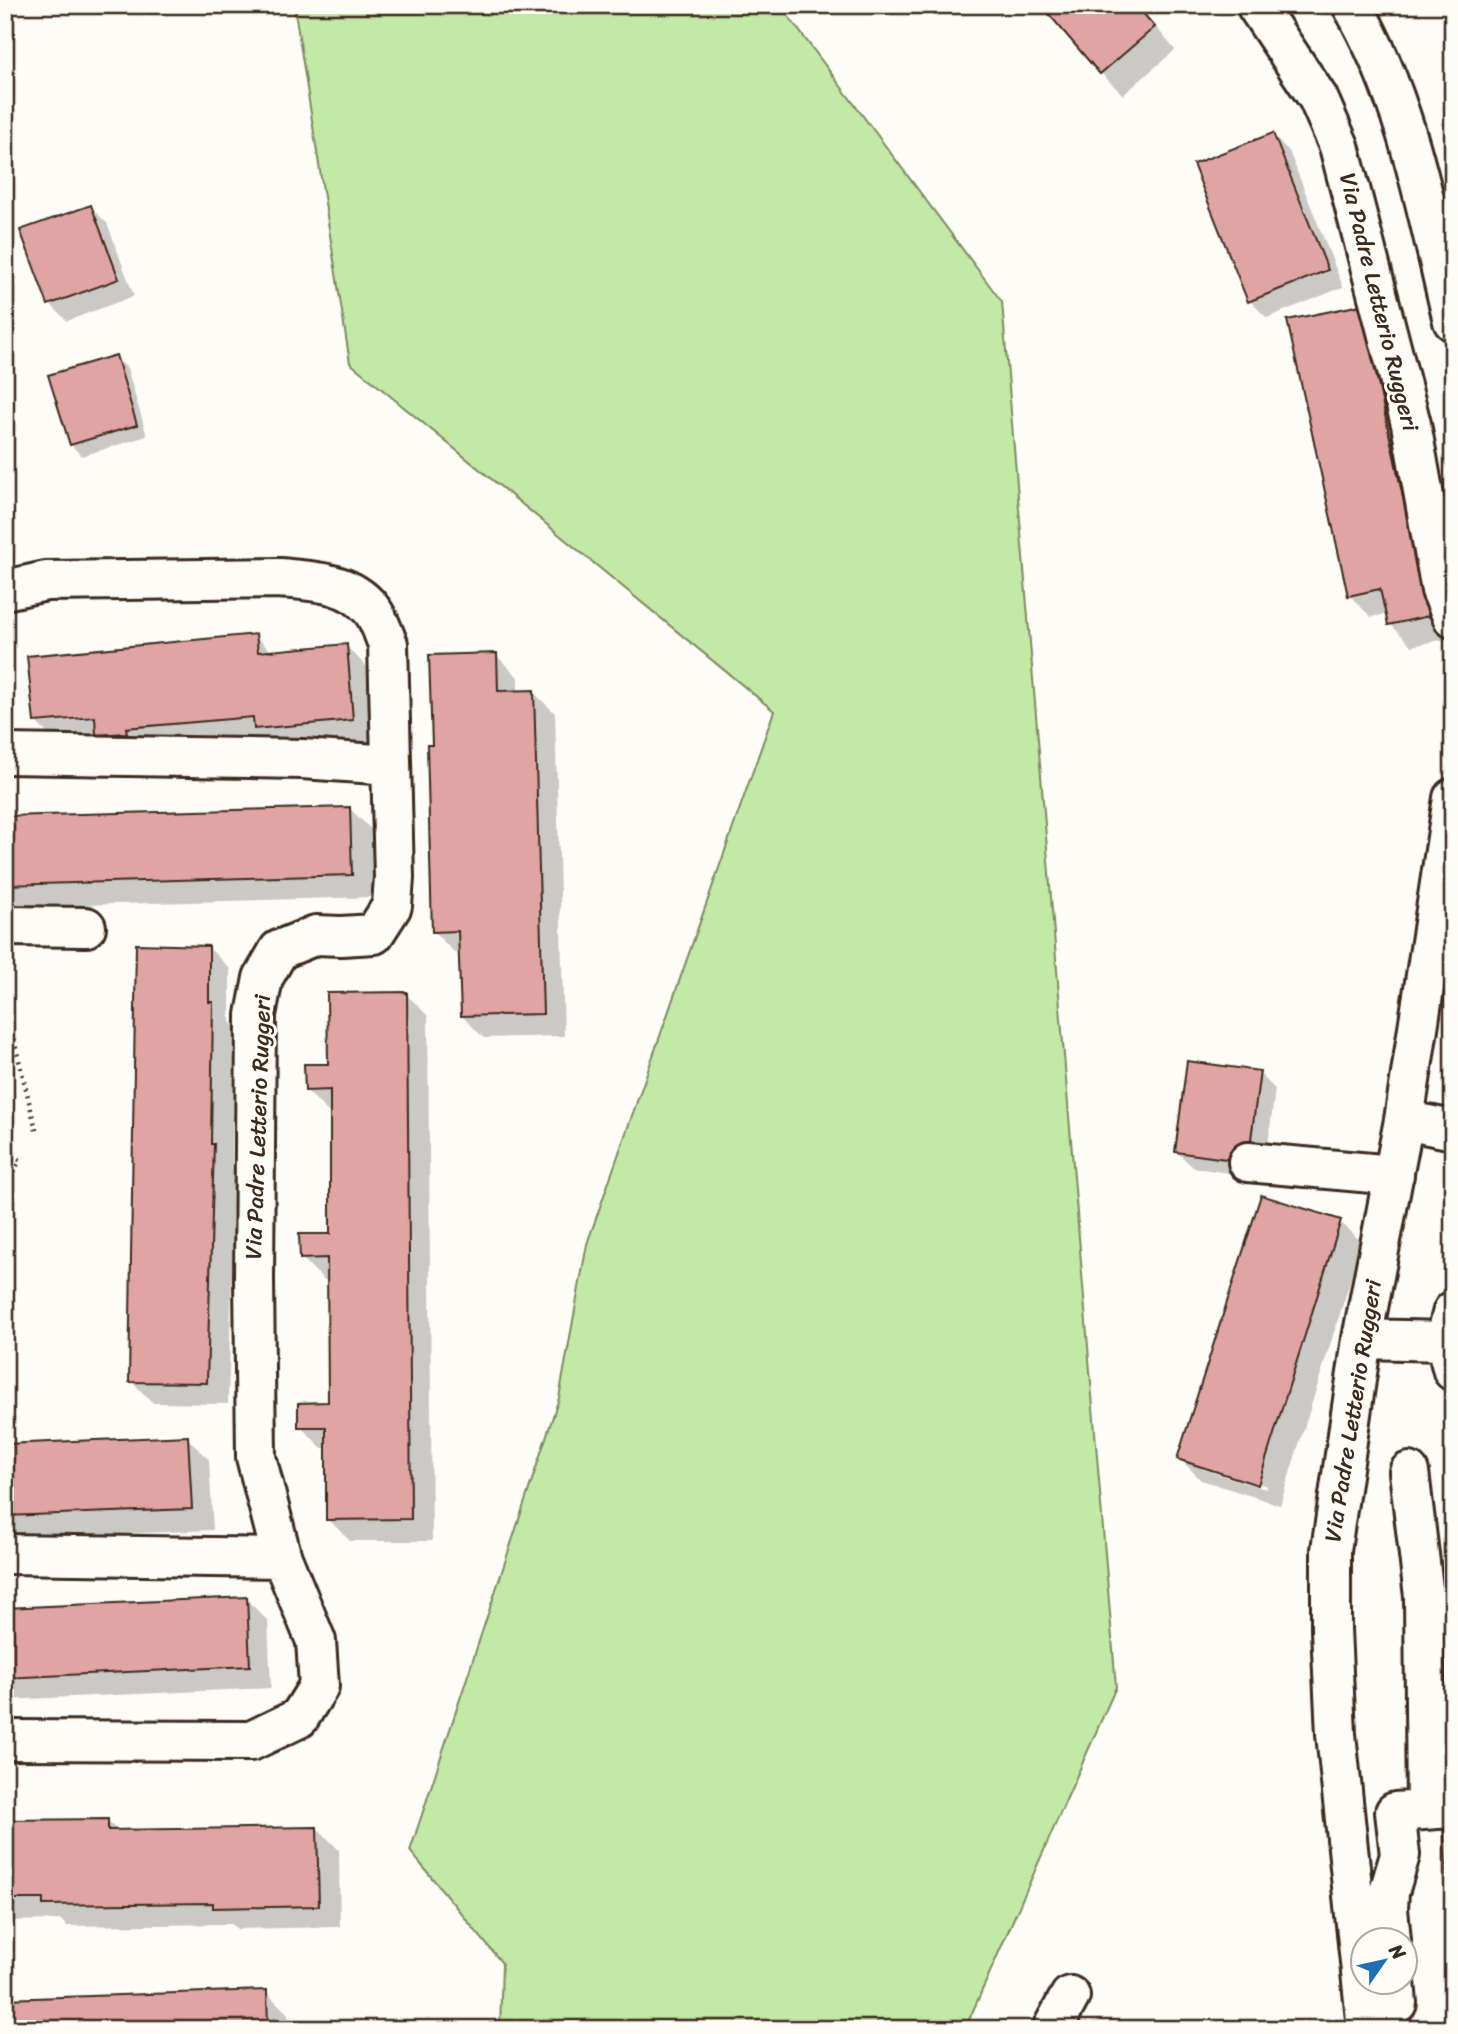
<svg xmlns="http://www.w3.org/2000/svg" width="1458" height="2034" font-family="Sriracha,sans-serif">
<style>
.green{fill:#c2e9a5;stroke:#7e8a62;stroke-width:2}
.shadow{fill:#0003;fill-rule:evenodd}
.building{fill:#e0a5a2;stroke:#3b2a1e;stroke-width:2}
.lines{fill:none;stroke-linecap:round;stroke-linejoin:round}
.street-casing{stroke:#3b2a1e;stroke-width:44}
.path{stroke:#3b2a1e;stroke-width:4.5;stroke-dasharray:2 5;stroke-linecap:butt}
.street{stroke:#fdfcf7;stroke-width:38}
.labels{text-anchor:middle;dominant-baseline:central;stroke-width:6;stroke-linejoin:round;paint-order:stroke}
.street-label{font-size:23px;fill:#3b2a1e;stroke:#fdfcf7}
</style>
<rect width="100%" height="100%" fill="#fdfcf7"/>
<filter id="ink" filterUnits="userSpaceOnUse"><feTurbulence type="fractalNoise" baseFrequency=".0143" numOctaves="2"/><feDisplacementMap in="SourceGraphic" scale="14" xChannelSelector="R" yChannelSelector="G"/><feConvolveMatrix kernelMatrix="1 2 1 2 8 2 1 2 1" color-interpolation-filters="sRGB"/></filter>
<g filter="url(#ink)">
<path class="green" d="M294 5H780L1002 302 1116 1687 965 2029H500L502 1963 410 1851 559 1398 587 1244 774 711 350 363Z"/>
<path class="shadow" d="M1044 5H1138L1175 50 1123 95 1101 73Z
M1272 135 1289 151 1343 287 1267 318 1250 301Z
M90 207 107 223 134 296 67 321 50 304 23 231Z
M1361 307 1383 328 1450 638 1412 646 1390 624 1387 614 1371 617 1349 595Z
M115 357 127 368 147 436 82 456 71 445Z
M255 636 272 652 346 646 368 668 374 741 277 750 266 739 147 749 57 743 35 721Z
M496 655 518 677V692H533L555 713 564 1036 484 1038 462 1016 461 953H455L433 931 434 747Z
M350 809 372 830 374 897 5 907V818Z
M208 947 230 969V1022L234 1026 232 1165 235 1168 228 1404 153 1403 131 1381Z
M406 994 428 1016 432 1541H350L328 1519 327 1448H322L300 1426 330 1404 329 1280H324L302 1258 332 1236V1112H328L306 1090Z
M1259 1073 1275 1089 1264 1178 1194 1168 1177 1152Z
M1340 1222 1362 1243 1280 1505 1201 1480 1179 1458ZM1202 1465 1267 1486 1266 1489 1202 1469Z
M187 1438 209 1460 213 1530 5 1539V1445Z
M246 1599 268 1621 271 1688 5 1700V1610Z
M107 1821 118 1831 317 1828 339 1850 340 1927 237 1929 232 1924 67 1926 61 1920 5 1921V1822Z
M266 1992 288 2014 289 2029H5Z"/>
<path class="building" d="M1041 5H1136L1155 27 1100 74Z
M1273 133 1328 270 1248 302 1193 164Z
M91 205 119 279 48 305 20 230Z
M1361 305 1429 616 1388 625 1380 589 1348 596 1287 320Z
M116 355 137 425 70 445 48 375Z
M256 634 258 652 347 644 353 720 254 729 253 717 126 728 127 733 96 735 95 717 34 722 27 656Z
M497 653 498 691 534 690 543 1014 461 1016 458 931 432 932 427 745H432L429 655Z
M350 807 352 875 5 885V816Z
M136 944 209 946V1002H213L211 1144H214L207 1383 129 1382Z
M407 992 411 1519 326 1520V1427H298V1403L328 1402 327 1258 300 1259 299 1234H330V1090L305 1091 304 1064H328L327 993Z
M1187 1061 1260 1071 1248 1162 1175 1152Z
M1261 1195 1341 1220 1258 1485 1177 1459Z
M188 1436 192 1509 5 1516V1444Z
M247 1597 250 1666 5 1678V1608Z
M108 1819V1830L317 1827 319 1906 213 1908V1903L43 1905V1899H5V1820Z
M1453 1822V1897H1448L1443 1823Z
M267 1990 268 2029H5V1999Z"/>
<g class="lines">
<g class="street-casing">
<path id="street" d="M1256 5 1318 98 1339 146 1411 424 1441 590 1453 618
M1352 5C1408 102 1427 213 1453 321
M5 590 46 581 279 578C311 581 349 581 371 609 379 618 383 633 388 644L394 877 392 906 374 934 341 936 316 935 279 950 263 978 256 1015 254 1279 256 1457 282 1558 316 1641 319 1686 299 1718 251 1741 5 1740
M5 754 302 759 391 765
M5 926 86 927
M1404 1120 1453 1130
M1248 1162 1394 1175
M1453 1311 1445 1341 1453 1371
M1362 1339 1445 1341
M1409 1472 1424 1596 1426 1810
M5 1554 282 1558
M1391 1940 1388 1909 1389 1892 1400 1855 1395 1812 1452 1808
M1366 2017 1397 2003 1395 1982
M1052 2029 1070 1996
M1367 2029 1336 1734 1331 1630V1550L1362 1339 1404 1120 1453 798"/>
</g>
<path class="path" d="M5 1029 14 1040 5 1051
M14 1040 37 1134
M5 1154 20 1160 5 1188"/>
<use href="#street" class="street"/>
</g>
</g>
<g class="labels">
<g class="street-label">
<text transform="translate(1379 302) rotate(76)">Via Padre Letterio Ruggeri</text>
<text transform="translate(258 1127) rotate(-88)">Via Padre Letterio Ruggeri</text>
<text transform="translate(1353 1411) rotate(-81)">Via Padre Letterio Ruggeri</text>
</g>
</g>
<rect width="1458" height="2034" fill="none" stroke="#fdfcf7" stroke-width="28"/>
<rect x="14" y="14" width="1430" height="2006" fill="none" stroke="#3b2a1e" stroke-width="2.5" filter="url(#ink)"/>
<g transform="translate(1384 1961) rotate(56)"><circle r="33" fill="#fdfcf7" stroke="#afa8a0" stroke-width="2"/>
<path d="M0-5L12 26L0 18L-12 26Z" fill="#1f6fb2"/>
<text y="-10" font-size="19" font-weight="bold" text-anchor="middle" fill="#3b2a1e">N</text>
</g>
</svg>
